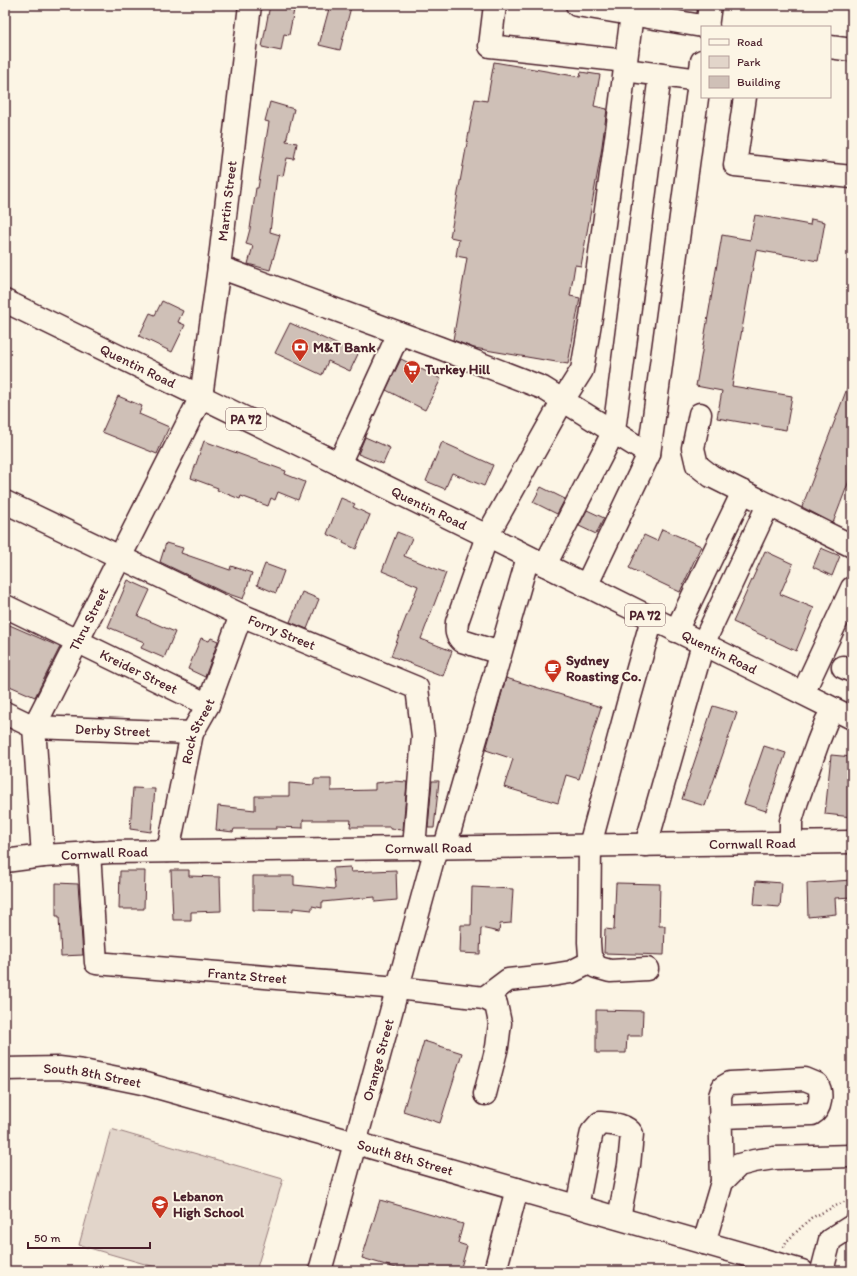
<svg xmlns="http://www.w3.org/2000/svg" width="857" height="1276" font-family="Itim,sans-serif">
<style>
.green{fill:#e2d5ca;stroke:#967a7a}
.building{fill:#cfc0b7;stroke:#4a1f2b}
.lines{fill:none;stroke-linecap:round;stroke-linejoin:round}
.minor-casing{stroke:#4a1f2b;stroke-width:25}
.major-casing{stroke:#4a1f2b;stroke-width:25}
.highway-casing{stroke:#4a1f2b;stroke-width:25}
.path{stroke:#4a1f2b;stroke-width:2.5;stroke-dasharray:1 3;stroke-linecap:butt}
.minor{stroke:#fcf5e5;stroke-width:22}
.major{stroke:#fcf5e5;stroke-width:22}
.highway{stroke:#fcf5e5;stroke-width:22}
.labels{text-anchor:middle;dominant-baseline:central;stroke-width:4;stroke-linejoin:round;paint-order:stroke}
.shield{fill:#fcf5e5;stroke:#7f5f63;stroke-width:1}
.shield-label{font-size:13px;font-weight:bold;fill:#4a1f2b}
.street-label{font-size:14px;fill:#4a1f2b;stroke:#fcf5e5}
.poi-label{font-size:14px;font-weight:bold;fill:#4a1f2b;stroke:#fcf5e5;text-anchor:start}
</style>
<rect width="100%" height="100%" fill="#fcf5e5"/>
<filter id="ink" filterUnits="userSpaceOnUse"><feTurbulence type="fractalNoise" baseFrequency=".025" numOctaves="2"/><feDisplacementMap in="SourceGraphic" scale="8" xChannelSelector="R" yChannelSelector="G"/><feConvolveMatrix kernelMatrix="1 2 1 2 8 2 1 2 1" color-interpolation-filters="sRGB"/></filter>
<g filter="url(#ink)">
<path class="green" d="M111 1129 283 1179 256 1271H169L79 1245Z"/>
<path class="building" d="M270 5H295L289 35 284 34 281 51 262 47Z
M330 5H341L351 7 340 50 319 45Z
M494 62 580 77 581 72 600 75 594 106 607 109 601 153 581 266 575 265 570 296 580 298 568 364 474 348 453 340 467 258 456 256 459 239 450 237 475 99 487 101Z
M270 102 294 109 286 141 297 143 294 159 287 158 283 176 277 175 270 232 280 235 270 270 248 264 253 246 246 244 250 229 256 188H258L269 122 265 121Z
M755 215 810 225 811 219 825 222 818 261 756 250 732 386 792 396 786 430 717 418 722 391 696 386 722 235 750 240Z
M162 301 183 311 178 322 185 325 172 352 139 336 150 313 155 315Z
M290 323 358 354 350 371 328 361 322 375 275 353Z
M401 359 441 379 425 410 386 390Z
M851 378H852V473L833 523 802 507Z
M118 396 142 406 139 414 169 427 157 454 102 432Z
M365 437 390 448 383 464 358 454Z
M204 441 286 471 285 474 305 482 298 500 278 492 275 500 271 498 268 506 241 496 240 499 217 490 218 488 191 478Z
M442 442 493 465 484 486 452 473 445 489 426 481Z
M541 487 565 499 557 514 533 502Z
M341 498 355 504 353 507 370 515 356 549 343 543 344 541 327 534Z
M587 510 604 518 596 534 579 526Z
M662 529 701 546 680 592 629 568 644 535 657 541Z
M397 532 412 538 404 556 446 573 421 639 452 651 443 676 391 656 418 586 382 571Z
M166 543 183 548 181 553 230 570 231 566 252 573 243 599 223 592 160 562Z
M821 548 840 556 832 576 813 567Z
M765 551 793 564 780 594 814 608 796 651 733 622Z
M265 564 284 571 276 593 257 585Z
M128 580 150 590 138 616 175 632 164 658 141 648 144 642 108 627Z
M302 592 319 599 307 629 290 622Z
M5 623 60 647 35 697 5 684Z
M201 638 209 641 211 638 218 641 205 677 188 669Z
M506 678 601 707 579 779 566 775 558 803 504 787 513 759 486 750Z
M713 706 737 713 705 806 682 799Z
M764 746 786 753 766 811 744 804Z
M831 755 852 757V817L825 814Z
M314 779H331V791L375 790V783L393 781 407 782 403 830 390 829V827H350L351 820H303V828L276 827V829H234L233 832 216 830 218 806 255 810V796H289V783L314 785Z
M432 781H439L434 828H428Z
M133 788 155 789 151 832 130 829Z
M350 867 351 872 396 870 397 900 375 902V897L322 902V908L312 906V910L293 908V911L253 910V876H294V885L335 889 333 868Z
M171 870H189V876L220 877 221 911 191 912V920H173Z
M120 871H145L144 909H119Z
M852 880V897L835 898 836 914 808 917 807 883Z
M756 881 782 883 780 907 754 905Z
M56 883 78 884 83 955 61 956 59 916H56Z
M616 883 660 884 659 926H665L664 955 604 953 605 929 614 930Z
M472 887 513 889 511 923 500 924 499 932 481 928 480 954 460 953 461 925H471Z
M596 1010 643 1011 642 1036H627L626 1053H596Z
M424 1041 462 1053 440 1123 403 1111Z
M380 1200 463 1224 458 1243 467 1246 460 1271H406L362 1258Z"/>
<g class="lines">
<g class="minor-casing">
<g id="minor">
<path d="M495 5 490 46 626 61"/>
<path d="M707 27 710 5"/>
<path d="M625 70 699 80"/>
<path d="M745 97 735 165 852 177"/>
<path d="M219 267 440 348 543 388 649 454"/>
<path d="M700 414 693 448 697 465 711 476 852 546"/>
<path d="M339 464 399 333"/>
<path id="s1" d="M5 502 241 615 417 688 423 736 414 848"/>
<path d="M545 565 614 431 660 75"/>
<path d="M586 586 649 454 702 61"/>
<path id="s2" d="M5 606 208 705"/>
<path d="M676 631 743 492"/>
<path d="M500 653 462 641C456 635 456 631 457 622L487 536 563 400 582 370 591 317 617 131 632 14"/>
<path d="M843 667 852 671"/>
<path d="M803 693 852 588"/>
<path id="s3" d="M5 713 34 727 192 733"/>
<path d="M791 843V821L797 801 818 742 826 722 833 709"/>
<path d="M646 845 703 644 768 505"/>
<path d="M445 847 528 557"/>
<path id="s4" d="M168 851 192 733 208 705 241 615"/>
<path id="s5" d="M89 852 96 963 398 988 484 998 496 1004 500 1023 497 1047 485 1094"/>
<path id="s6" d="M43 856 34 727 201 397 219 267 250 5"/>
<path d="M647 969 610 971 596 967 590 956 589 942 590 845 629 700 652 619"/>
<path d="M484 998 508 980 546 976 571 972 593 961"/>
<path id="s7" d="M5 1069 59 1068 83 1071 142 1083 356 1143 802 1271"/>
<path d="M720 1117 812 1114C821 1109 823 1093 817 1084L805 1079 730 1083 723 1087 720 1096 722 1182"/>
<path d="M577 1207 588 1150 592 1132 600 1123C611 1124 626 1124 632 1134L629 1165 619 1218"/>
<path d="M704 1243 722 1182 739 1165 754 1161 774 1158 852 1156"/>
<path id="s8" d="M320 1271 436 848"/>
<path d="M495 1271 517 1189"/>
<path d="M822 1271 830 1240 852 1226"/>
</g>
</g>
<g class="major-casing">
<g id="major">
<path d="M577 5 708 27"/>
<path d="M830 47 852 50"/>
<path id="s9" d="M5 861 43 856 111 852 852 842"/>
</g>
</g>
<g class="highway-casing">
<g id="highway">
<path id="s10" d="M5 301 487 536 852 718"/>
</g>
</g>
<path class="path" d="M784 1247 786 1242 811 1218 852 1198"/>
<use href="#minor" class="minor"/>
<use href="#major" class="major"/>
<use href="#highway" class="highway"/>
</g>
</g>
<defs>
<g id="bank-pin" transform="scale(0.9)"><path d="M0 17L-7.5 6A9.5 9.5 0 1 1 7.5 6Z" fill="#c8321e" stroke="#fcf5e5"/><path d="M-6-4H6V4H-6ZM0-2.3a2.3 2.3 0 1 0 0 4.6a2.3 2.3 0 1 0 0-4.6Z" fill="#fff"/></g>
<g id="supermarket-pin" transform="scale(0.9)"><path d="M0 17L-7.5 6A9.5 9.5 0 1 1 7.5 6Z" fill="#c8321e" stroke="#fcf5e5"/><path d="M-6-5.5h2.5l.6 2H6L4.5 2H-2.5L-4.4-4H-6ZM-1.5 3.2a1.3 1.3 0 1 0 .1 0ZM3 3.2a1.3 1.3 0 1 0 .1 0Z" fill="#fff"/></g>
<g id="cafe-pin" transform="scale(0.9)"><path d="M0 17L-7.5 6A9.5 9.5 0 1 1 7.5 6Z" fill="#c8321e" stroke="#fcf5e5"/><path d="M-5.5-4.5H6V0H3Q3 3.5 0 3.5H-2.5Q-5.5 3.5-5.5 0ZM3-3.2v2h1.7v-2ZM-6 4.5H4V6H-6Z" fill="#fff"/></g>
<g id="school-pin" transform="scale(0.9)"><path d="M0 17L-7.5 6A9.5 9.5 0 1 1 7.5 6Z" fill="#c8321e" stroke="#fcf5e5"/><path d="M0-5L7-2L0 1L-7-2ZM-4 1L0 2.5L4 1V4Q0 6-4 4Z" fill="#fff"/></g>
</defs>
<g fill-rule="evenodd">
<use href="#bank-pin" x="300" y="347"/>
<use href="#supermarket-pin" x="412" y="369"/>
<use href="#cafe-pin" x="553" y="668"/>
<use href="#school-pin" x="160" y="1204"/>
</g>
<g class="labels">
<g class="shield">
<rect x="226" y="408" width="40" height="22" rx="3"/>
<rect x="625" y="604" width="40" height="22" rx="3"/>
</g>
<g class="shield-label">
<text x="246" y="419">PA 72</text>
<text x="645" y="615">PA 72</text>
</g>
<g class="street-label">
<text stroke="none"><textPath href="#s6" startOffset="697">Martin Street</textPath></text>
<text stroke="none"><textPath href="#s10" startOffset="148">Quentin Road</textPath></text>
<text stroke="none"><textPath href="#s10" startOffset="472">Quentin Road</textPath></text>
<text stroke="none"><textPath href="#s6" startOffset="250">Thru Street</textPath></text>
<text stroke="none"><textPath href="#s1" startOffset="306">Forry Street</textPath></text>
<text stroke="none"><textPath href="#s10" startOffset="796">Quentin Road</textPath></text>
<text stroke="none"><textPath href="#s2" startOffset="149">Kreider Street</textPath></text>
<text stroke="none"><textPath href="#s3" startOffset="111">Derby Street</textPath></text>
<text stroke="none"><textPath href="#s4" startOffset="124">Rock Street</textPath></text>
<text stroke="none"><textPath href="#s9" startOffset="748">Cornwall Road</textPath></text>
<text stroke="none"><textPath href="#s9" startOffset="424">Cornwall Road</textPath></text>
<text stroke="none"><textPath href="#s9" startOffset="100">Cornwall Road</textPath></text>
<text stroke="none"><textPath href="#s5" startOffset="263">Frantz Street</textPath></text>
<text stroke="none"><textPath href="#s8" startOffset="219">Orange Street</textPath></text>
<text stroke="none"><textPath href="#s7" startOffset="88">South 8th Street</textPath></text>
<text stroke="none"><textPath href="#s7" startOffset="412">South 8th Street</textPath></text>
</g>
<g class="poi-label">
<text x="313" y="347">M&amp;T Bank</text>
<text x="425" y="369">Turkey Hill</text>
<text x="566" y="660">Sydney<tspan x="566" dy="16">Roasting Co.</tspan></text>
<text x="173" y="1196">Lebanon<tspan x="173" dy="16">High School</tspan></text>
</g>
</g>
<rect width="857" height="1276" fill="none" stroke="#fcf5e5" stroke-width="20"/>
<rect x="10" y="10" width="837" height="1256" fill="none" stroke="#4a1f2b" stroke-width="1.5" filter="url(#ink)"/>
<rect x="701" y="26" width="130" height="72" fill="#fcf5e5" stroke="#b59f9b"/>
<rect x="709" y="39" width="20" height="6" fill="#fcf5e5" stroke="#b59f9b"/>
<text x="737" y="46" font-size="12" fill="#4a1f2b">Road</text>
<rect x="709" y="56" width="20" height="12" fill="#e2d5ca" stroke="#b59f9b"/>
<text x="737" y="66" font-size="12" fill="#4a1f2b">Park</text>
<rect x="709" y="76" width="20" height="12" fill="#cfc0b7" stroke="#b59f9b"/>
<text x="737" y="86" font-size="12" fill="#4a1f2b">Building</text>
<path d="M28 1242v6h122v-6" fill="none" stroke="#4a1f2b" stroke-width="2"/>
<text x="34" y="1242" font-size="12" fill="#4a1f2b" stroke="#fcf5e5" stroke-width="3" paint-order="stroke">50 m</text>
</svg>
